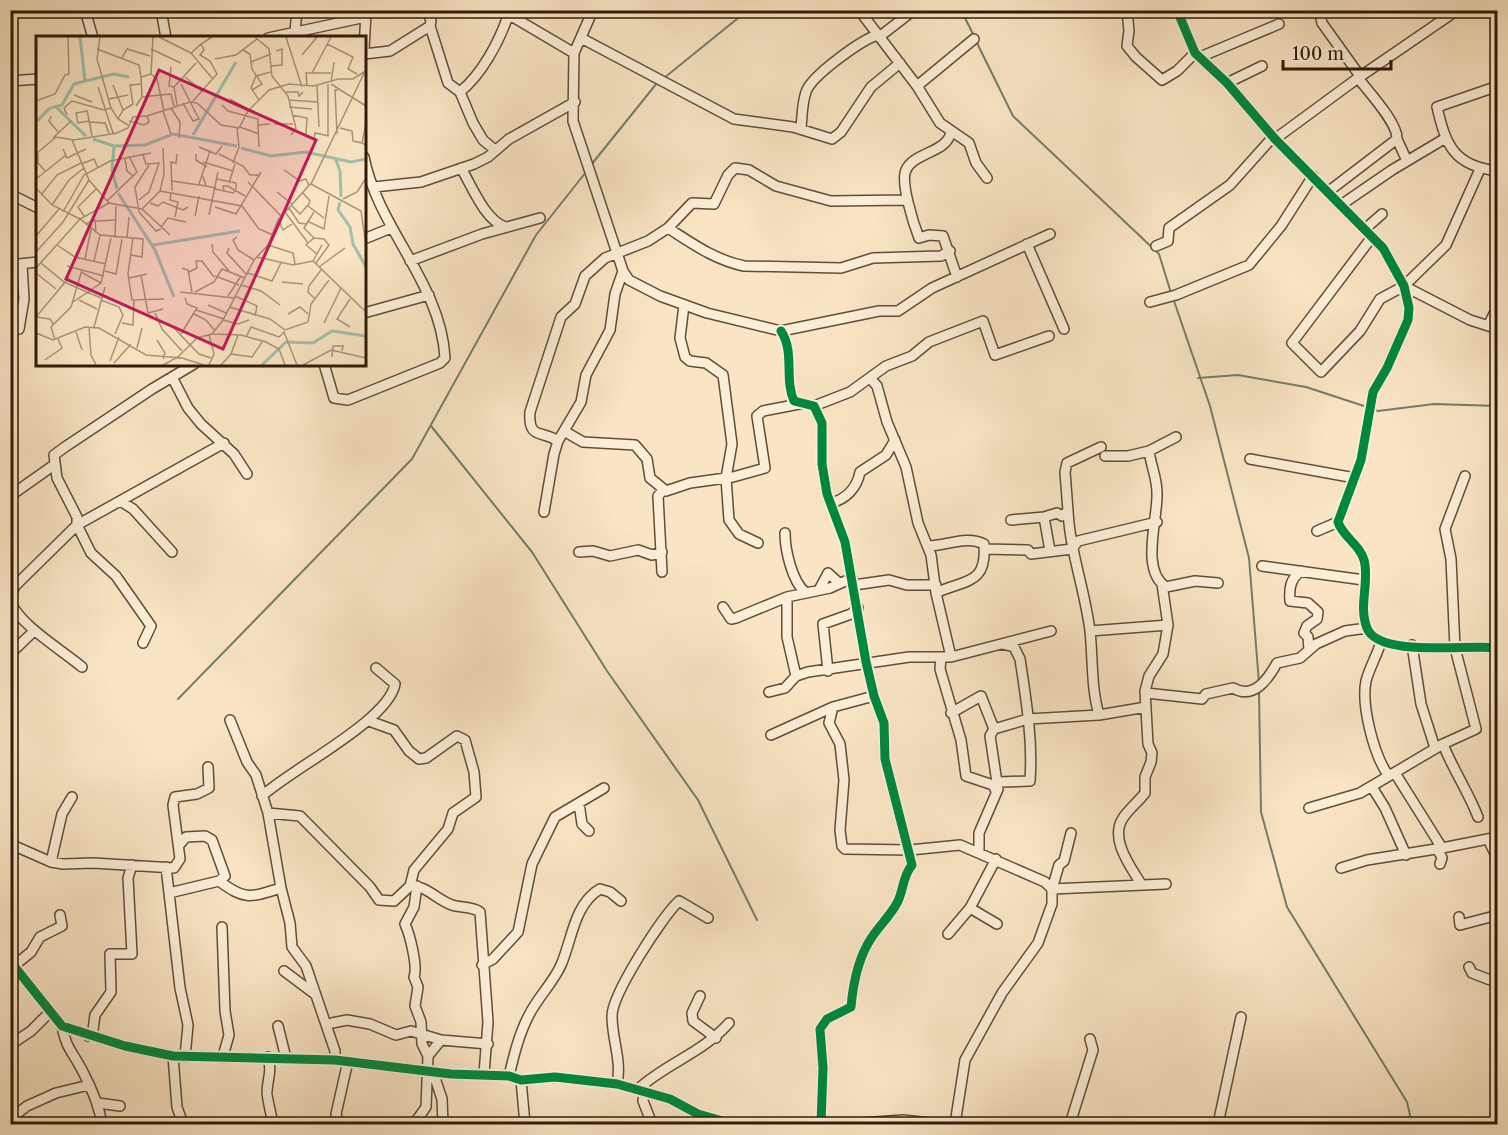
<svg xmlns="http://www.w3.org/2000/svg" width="1508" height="1135" font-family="'Libre Caslon Text',serif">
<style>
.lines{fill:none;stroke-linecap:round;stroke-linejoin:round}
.stream{stroke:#727e6b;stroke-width:2}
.minor-casing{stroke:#614e36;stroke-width:12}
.minor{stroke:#fbeed8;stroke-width:9}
.cycleway-casing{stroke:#fbeed8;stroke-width:13}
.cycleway{stroke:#00873e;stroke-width:9}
.inset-river{fill:none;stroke:#9fc0ad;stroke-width:3}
.inset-road{fill:none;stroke:#a89578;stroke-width:1.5}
.view{fill:#c2185b;fill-opacity:0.15;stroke:#c2185b;stroke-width:3}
.inset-edge{fill:none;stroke:#2e1c07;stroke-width:3}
</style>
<rect width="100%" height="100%" fill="#f9e5c3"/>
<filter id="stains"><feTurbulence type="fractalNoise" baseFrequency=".00333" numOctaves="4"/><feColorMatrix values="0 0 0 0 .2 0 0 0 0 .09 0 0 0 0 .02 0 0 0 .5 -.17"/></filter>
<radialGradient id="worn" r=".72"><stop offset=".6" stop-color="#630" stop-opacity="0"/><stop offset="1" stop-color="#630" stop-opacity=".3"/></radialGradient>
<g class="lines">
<path class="stream" d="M961 10 974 36
M976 41 1013 116 1159 254 1171 293
M664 78 748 10
M591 165 657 83
M1173 298 1210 406 1249 558 1259 683
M1198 378 1238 375 1306 387 1367 407
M1372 409 1378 411 1434 404 1498 406
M431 426 532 552 607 671 698 800 757 920
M1259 691 1261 812 1287 907 1407 1102 1412 1124
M178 699 412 459 536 235 586 172"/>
<g class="minor-casing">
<path id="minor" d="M85 10 93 38
M161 10 166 38
M501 10 574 53
M593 10 574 53 573 121 623 271 629 280 660 296 707 313 781 331 879 311H898L932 288 1050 234
M859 10 917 86 940 123 969 143 976 163 987 178
M1127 10 1129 31 1127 46 1136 57 1162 80 1177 71 1195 53
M1177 10 1195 53 1227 83 1275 139 1383 248 1404 286 1409 308 1408 320 1387 368 1373 392 1361 460 1338 522C1343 537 1360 545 1364 560 1370 581 1358 606 1367 628 1378 658 1470 644 1498 648
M1319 10 1322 23 1360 76
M430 26 448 83 460 92 473 123 483 140 495 150
M295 32 297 10
M879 37 914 10
M268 38 366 17
M581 38 734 119 793 127 832 139 841 132 871 87 900 63
M364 49 366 13
M364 54 390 51 430 26 431 21 427 10
M1200 57 1279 24
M10 81 38 79
M1227 83 1262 66
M917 86 974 39
M1498 86 1437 107C1446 146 1454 166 1498 171
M460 92C482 74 499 42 508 16
M801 129C802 117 802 103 806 92 811 76 860 41 877 35
M951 132C947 153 914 152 906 170 900 182 914 225 919 238L929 235 943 236 957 277
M1275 139 1358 78 1450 15 1451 10
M1397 139 1407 161
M461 168C472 186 484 219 505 227
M374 187 421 182 474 164 488 157 509 139 575 102
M1329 191 1397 139C1398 123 1368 91 1358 78
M10 194 38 208
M1341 205 1392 170 1444 139
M668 228C693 244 715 260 744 266L841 268 873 258 941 256 950 251
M1365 229 1382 214
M1372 237 1292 343 1321 372 1360 331 1380 299 1404 286 1446 245 1480 169
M364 239 391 228
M1027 244 1064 329
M1156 246 1168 241 1169 228 1230 185 1273 137
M410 261 482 234 540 218
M10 265 38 262
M1404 286 1470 320 1498 329
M1150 302 1176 295 1249 265 1281 226 1313 176
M684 305 680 338 685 357 690 361 706 363 723 375 732 444 726 478 729 520 739 534 758 543
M364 313 429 295
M1488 326 1498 306
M19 329 24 299 22 265
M781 331C795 352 784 379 794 401L814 406 822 423V464L827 494 845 542 866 662 874 696 884 723 885 759 912 865C902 877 904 890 897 903 890 916 880 925 872 937 859 956 853 984 851 1007L827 1019 820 1029 823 1068 821 1124
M324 364 334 398 348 400 440 363 445 358C441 283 378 229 364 157
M172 377 188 408 201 424 234 454 247 474
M871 379 877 386 887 422 906 467 918 523 931 555 936 593
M814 406 850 392 886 366 912 356 929 342 983 321 995 355 1049 336
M564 431 583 442 635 445 647 459 650 478 666 491 690 483 733 477 765 468 757 416 763 411 799 404
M558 441C542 430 528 440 530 412L561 317 575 304 585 276 605 258 648 241 668 228 692 203 714 204 728 175 735 168 749 170 776 186 831 201 906 200
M1149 451C1151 466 1157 478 1157 493 1158 519 1140 570 1166 587L1195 581 1218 583
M1105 456H1128L1149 451 1176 437
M1250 459 1355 478
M1465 476 1445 529 1451 559 1455 648 1476 729 1443 744C1453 770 1468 791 1478 817
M10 496 54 465
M122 502 133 509 172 552
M831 503C846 499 857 488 860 472L886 455 895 440
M1068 511C1070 552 1085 590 1090 631 1093 659 1091 687 1099 715
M544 512 554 454 558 441 581 402 586 375 610 330 615 294 623 271
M1011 520 1044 517
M1317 531 1338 522
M785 533C785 550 792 581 805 592
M928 546C947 546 966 535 984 544 987 585 966 579 936 593L951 657
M984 549 1028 550 1031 554 1072 549 1078 541 1157 522
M1050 551 1044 517 1057 513 1062 516 1068 511 1065 472 1067 463 1101 447
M579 552 593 551 610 556 638 550 652 555 662 552
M1262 566 1364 580
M1301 571C1290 579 1289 589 1290 601L1308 603 1318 612 1317 619 1307 626 1304 633 1308 637 1309 650
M662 572 658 496 663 490
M854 585 889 580 907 585H936
M820 588 828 573 839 583
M787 597V637L796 676
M10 598 15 586 77 525 224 443
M10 599C15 622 62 650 82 667
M723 607 731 619 736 618 787 597 830 588 852 578
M1090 631 1168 625
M1381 642C1377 655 1369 669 1366 681 1361 706 1374 755 1388 775
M143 643 151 626 116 576 91 553 77 525V517L57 478 54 455 65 447 152 389 194 364
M1412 645 1421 704 1435 748
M10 654 33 632
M941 658 940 669 961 740 966 776 993 785 996 791
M828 671 823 624 851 614 858 608
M769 692 785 688 796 676 808 672 909 657H951L1051 631
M1146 693 1202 699 1206 694 1233 688C1254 700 1268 679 1277 663L1300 658 1316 644 1345 631 1367 628
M833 707 829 723 840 744 844 780 840 830 842 846 845 849 910 850 960 845 1045 882 1052 889 1166 884
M951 713 981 696 994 729 990 736 998 789 979 833V852
M230 720 247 762 256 775 268 813 281 888 290 923 292 947 306 966 335 1051V1060
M369 721 394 730 409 751 419 759 426 758 457 736 465 740 474 772 476 797 453 813 448 829 414 870 410 886
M994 729 1028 719 1099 715 1146 707
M771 735 833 707 874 696
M998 782 1030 781C1033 740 1026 699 1020 659L1014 647 1002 644
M1372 787 1385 808 1406 855
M262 796C293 768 389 720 395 684L376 668
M579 803 582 824 589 831
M1309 808 1360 793 1443 744
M268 813 300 816 370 887 379 900 394 901 410 886C426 885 437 900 452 905 461 908 472 906 480 912L488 1022 484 1074
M1488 839 1498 860
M10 844 51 862 63 864 93 863 174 868 180 859 173 805 175 797 197 794 209 788 208 767
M1437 848 1442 858 1440 864
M1442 848 1498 837
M996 859 970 908 997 924
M51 862 62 814 72 797
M166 867 180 988 188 1025 185 1057
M1341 868 1367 860 1442 848 1395 773
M219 881C245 900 249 898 281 888
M1141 884C1131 867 1109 839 1123 818 1129 809 1138 802 1145 793V777L1151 762 1152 753 1148 744 1145 691 1149 676 1163 654 1168 625 1162 584
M417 886 414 907 405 924C410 935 418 967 414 977L418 987 415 1006 421 1022 422 1044 428 1056
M169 893 219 881 225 876 212 840 205 836 186 837 179 845
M1459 917 1460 925 1498 915
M222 927 225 1011 229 1035 223 1056
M948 934 970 908
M10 961 62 1026 125 1046 173 1056 335 1060 451 1074 509 1076 521 1080 555 1077 617 1084 670 1099 698 1114 733 1124
M15 965 31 952 40 937 62 926 60 915
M482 965 493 959 518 932 532 864 555 817 604 788
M1469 967 1472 973 1498 983
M284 971 316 995
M700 996 692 1013 693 1021 716 1038
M332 1023 347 1020 370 1024 396 1035 411 1031 441 1040 488 1044
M62 1026C66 1049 73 1052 83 1072 92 1089 99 1105 102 1124
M278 1026 286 1058
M88 1036 93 1030 95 1015 111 992 110 954H132L128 878 132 865
M10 1045 31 1031 49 1013
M173 1056 177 1107 183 1124
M268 1057C272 1070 268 1078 267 1091 266 1094 272 1118 273 1124
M433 1072 442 1099 443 1124
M509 1076C514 1055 519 1034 529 1015 538 997 553 983 561 965 572 940 574 904 600 889L610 892 621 901
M521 1080 525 1124
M617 1084C622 1060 612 1040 612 1016 612 994 662 917 679 901L708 918
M638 1089C668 1062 701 1054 729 1023
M644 1092 643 1101 652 1124
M98 1103 120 1106
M10 1119 27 1106 56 1093 89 1085
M416 1121 426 1107 428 1056 441 1040
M339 1124 336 1114 348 1061
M847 1124 903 1120 939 1124
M955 1124 965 1060 1002 993 1038 943 1052 904V889L1059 865 1064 861 1071 833
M1070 1124 1093 1050 1090 1039
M1218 1124 1241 1017"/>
</g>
<use href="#minor" class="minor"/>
<g class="cycleway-casing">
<path id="cycleway" d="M1177 10 1195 53 1227 83 1275 139 1383 248 1404 286 1409 308 1408 320 1387 368 1373 392 1361 460 1338 522C1343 537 1360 545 1364 560 1370 581 1358 606 1367 628 1378 658 1470 644 1498 648
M781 331C795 352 784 379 794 401L814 406 822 423V464L827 494 845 542 866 662 874 696 884 723 885 759 912 865C902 877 904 890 897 903 890 916 880 925 872 937 859 956 853 984 851 1007L827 1019 820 1029 823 1068 821 1124
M10 961 62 1026 125 1046 173 1056 335 1060 451 1074 509 1076 521 1080 555 1077 617 1084 670 1099 698 1114 733 1124"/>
</g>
<use href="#cycleway" class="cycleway"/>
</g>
<g transform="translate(36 36)">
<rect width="330" height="330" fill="#f9e5c3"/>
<path class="inset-river" d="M49 45 78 38 93 41M21 72 50 100M0 86 14 72 26 69 38 48 49 45 44 1M157 99 200 26M57 103 78 110 109 109 137 98 201 110M78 110 76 134 81 153M205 112 235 120 270 116 315 126 330 123M299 122 304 135 305 161M82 157 119 214 138 261M304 166 302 174 314 191 317 208 330 231M117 209 204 195M226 329 250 306 277 307 296 295 330 300"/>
<path class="inset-road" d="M64 1 61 23 75 72 82 83 92 89M117 1 115 38 121 43 128 75M123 1 155 17 165 8M219 1 233 13 236 40 252 60 260 92 255 99M250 1 266 51M291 8 317 21 312 33 321 38M61 13 103 29 105 41M115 13 145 27M207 14 214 18 216 33 226 48 216 54M155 17 176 42M266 19 281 1M86 22 91 13 114 20M179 23 200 19 221 3M215 26 235 18M235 30 246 29V13L240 15M135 31 133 50 138 51 160 27M276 37 295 1M149 41 167 56M295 46 298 26M145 48 163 83 157 85 147 67M295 48 330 70M77 49 87 74 82 83M271 50 270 37H295M281 50 283 91M62 51 77 97M138 51 141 69M250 56H262L263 60 267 56M38 59 56 66M124 59 135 58 138 70M106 61 124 59M73 63 92 59M194 63 213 74M223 64 215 52 220 40 235 36M252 64 282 66M0 65 19 58 29 39 33 38 32 1M157 65 181 38 174 25 164 19 168 14 165 8 176 1M186 69 192 75 222 83V89L234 88M100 70 106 61 105 41 115 38M253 71 276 73M135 72 144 86 143 102M51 74 56 100M87 74 97 68 94 49 105 48M51 75 40 77 42 87 53 85M127 75 135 98M31 79 28 72 36 65 68 74 75 72M256 79 271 82 270 98M15 80 13 85 22 96M93 85 108 89 113 86 111 80M53 86 69 87 73 97M330 87 326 107 330 109M238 88H257M222 89 223 111M204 91 223 98M304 92 316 95 317 105 326 107M301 98 299 54H302M292 100V48M17 102 35 85M278 103 279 97 293 100M36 104 53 144 73 167 106 173 134 199M163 111 180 118 186 110M27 113 31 122 50 113M0 118 20 101 38 104 81 97 92 92 97 81 111 80 154 66 161 67 185 89 203 92 212 75 233 54 253 48 278 50 302 43H317L328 36M2 118V127L9 135M160 118V124L171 131M183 118 207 130 214 139H223M107 119 110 128 124 127M89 123 91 135 97 140M167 126 197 135M197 127 203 111 201 92M45 128 58 123 62 132M113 129 99 151 103 176 120 195 125 193M248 134 264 145 270 143 273 150M167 140 170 150 180 152M0 143 30 119M181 143 200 147V153M136 145 170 150M212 146 245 180M193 147 199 128M163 148 174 115M275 148 325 175 330 210M0 152 16 169 44 183 64 199 107 203 106 221 95 219M179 153 197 157 200 154M124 155 206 170 223 193 237 199M136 155 135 126 140 127 141 118M188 155 187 150H192L209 160M241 156 256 168M266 156 274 165 272 170 288 182M135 157 134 164 142 166 139 181M5 159 21 139 45 127M307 163 321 156 330 142M103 164 113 156 123 127M71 165 101 136 94 122M114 167 122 170 127 166 147 174 152 171M16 169 33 144 48 132M255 169 264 178 272 169M179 171 200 178 225 136M253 172 263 187 270 188M106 173 124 155 128 138 127 112M27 176 48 139 74 125 115 117M249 176 272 207 270 209 281 218M278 176 268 192 278 202M173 179 182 136M48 180 42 171 60 153M159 180 163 160M60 185 81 184M243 185 247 194 256 188M271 185 288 193 293 160M49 188 59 184 60 196M125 191 132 182 150 186M0 200 23 173M201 201 197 204 202 214 218 224M79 202 80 170M91 202 93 181M97 202 92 238 96 264 128 263M272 207 278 202 288 203 293 209 280 227M176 208 177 216 193 235M21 209 39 221 70 228M232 209 257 217 259 228M193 212 191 217 211 239M0 216 27 186 53 144M221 221 257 229 277 225M49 223 55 193M58 225 64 199M277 225 330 276M277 225 286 209M5 227 28 246 65 262M31 230 68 240M283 231 309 212M0 232 44 183 73 167M146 232 152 234 156 256M69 235 80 238 86 203M45 236 65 247M153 236 161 232 160 225H166L178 241M0 237 20 253M212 237 236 245 245 227M105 239 112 277 127 273M179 240 203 249M93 242 111 238M246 246 267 248M205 249 225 255 244 269M144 256 198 262M159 256 178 246 186 233 209 242M192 260 205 240M199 260 221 270 219 280M279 263 272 256 273 250 285 234M43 264 61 273M65 264 83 271 87 279 79 298M37 266 65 247 75 202M172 269 190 277M193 271 234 283 249 294 272 286 275 268 293 244M160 274 188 283M119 277 126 293 146 315M158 278 170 284 179 295M252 278 264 271 272 278M0 281 30 245 35 232M0 281 14 283 17 288M187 284 202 288 213 284M86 287 97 289 98 264M288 287 305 252M53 291 55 319 60 329M58 291 69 251M137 291 163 318 175 322M314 291 301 283 314 263M40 296 46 314M0 297 17 304 49 291 63 292 110 319 146 322 168 329M145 298 161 272 151 268 149 262M177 298 205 299 230 306 243 313 249 329M210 301 215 291 243 301 248 296 261 329M19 304 15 291 35 271 46 234M121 304 129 317 127 323M101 312 106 292M195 318 216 321 226 306M296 321 297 310H307L306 315M9 324 26 312 22 303M74 325 83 301M78 327 95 308M127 329 142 321 161 302 176 298 187 284 218 224 232 209 242 184 276 146 330 33M173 329 178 318 173 299M185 329 195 318 202 299M267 329 295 314 330 322"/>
<path class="view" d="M123 34 280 104 187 313 30 243Z"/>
<rect width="330" height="330" class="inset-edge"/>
</g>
<rect width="1508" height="1135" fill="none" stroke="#f9e5c3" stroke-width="36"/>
<rect x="12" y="12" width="1484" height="1111" fill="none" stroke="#2e1c07" stroke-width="3"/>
<rect x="18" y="18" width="1472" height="1099" fill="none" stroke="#2e1c07" stroke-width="1.5"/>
<path d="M1283 60v9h108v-9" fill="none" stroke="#2e1c07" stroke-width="3"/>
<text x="1292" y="60" font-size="18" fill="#2e1c07" stroke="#fbeed8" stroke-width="4.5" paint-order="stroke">100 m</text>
<rect width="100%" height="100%" filter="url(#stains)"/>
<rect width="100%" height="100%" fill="url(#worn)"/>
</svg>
